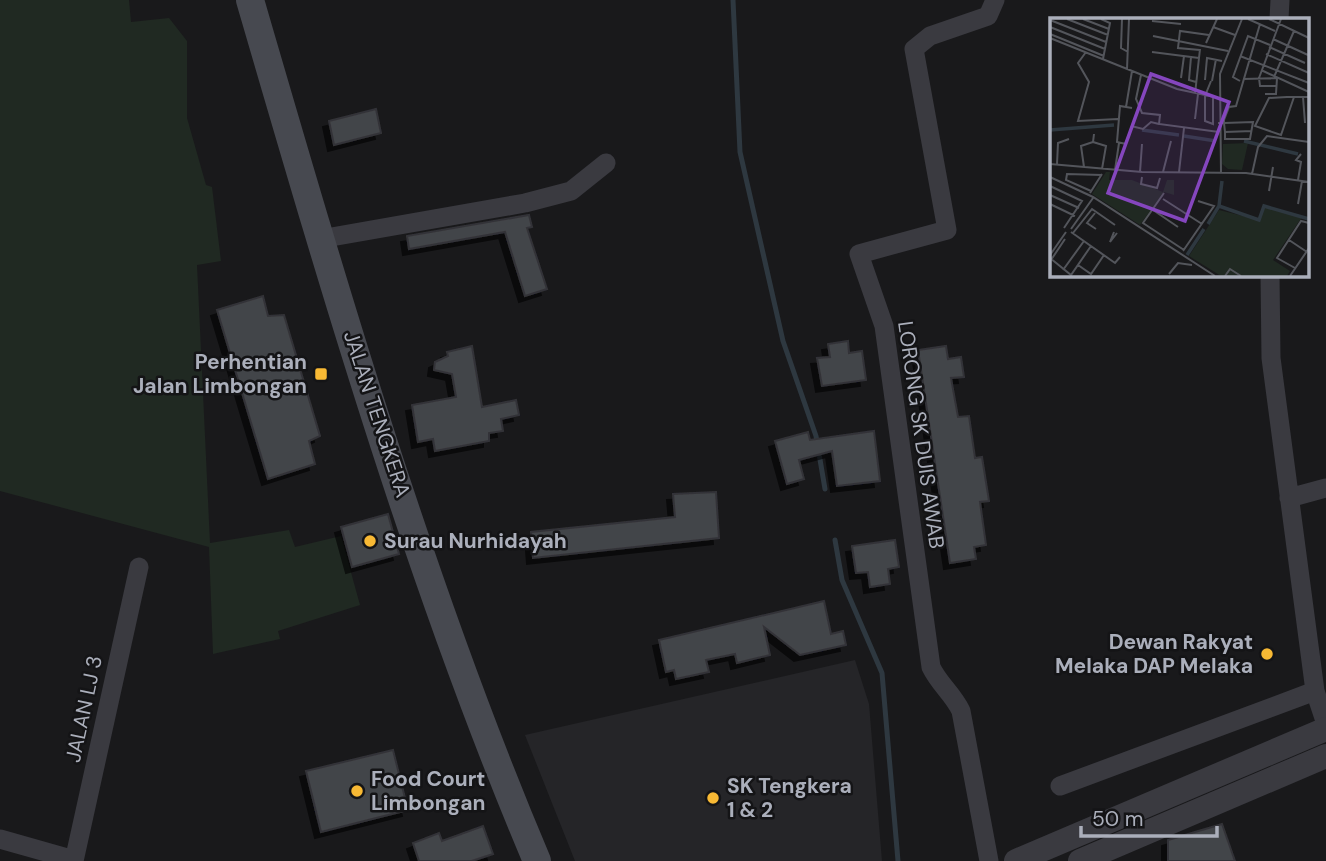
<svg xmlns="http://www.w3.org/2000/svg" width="1326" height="861" font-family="'DM Sans',sans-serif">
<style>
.built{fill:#252528}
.green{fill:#202922}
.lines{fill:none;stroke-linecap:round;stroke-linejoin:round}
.stream{stroke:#2e3840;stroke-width:5}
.building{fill:#434448;stroke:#333337;stroke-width:2;filter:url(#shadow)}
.minor{stroke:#3a3a40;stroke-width:19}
.tertiary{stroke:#3a3a40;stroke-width:24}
.secondary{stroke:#474950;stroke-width:28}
.poi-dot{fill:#f8b934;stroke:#141416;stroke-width:2.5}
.labels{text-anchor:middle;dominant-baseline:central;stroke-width:5;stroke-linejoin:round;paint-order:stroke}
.poi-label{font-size:21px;font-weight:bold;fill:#abafbb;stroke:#141416;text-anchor:start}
.street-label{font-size:21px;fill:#abafbb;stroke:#141416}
.inset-river{fill:none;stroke:#2e3840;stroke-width:3.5}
.inset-road{fill:none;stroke:#53555b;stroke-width:2}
.view{fill:#8546be;fill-opacity:0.15;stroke:#8546be;stroke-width:3.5}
.inset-edge{fill:none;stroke:#abafbb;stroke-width:3.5}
</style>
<defs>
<filter id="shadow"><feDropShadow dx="-6" dy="6" stdDeviation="0" flood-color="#0009"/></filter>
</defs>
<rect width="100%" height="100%" fill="#19191b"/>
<path class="built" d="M855 660 869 704 882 861H575L525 735Z"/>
<path class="green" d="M0 0H129L131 22 169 18 187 41V118L206 185 212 187 221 261 197 265 210 543 289 530 295 547 341 536 360 605 278 631 280 639 213 654 209 547 0 491Z"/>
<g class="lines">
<path class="stream" d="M733 0 740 152 783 341 816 436 825 489
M835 540 842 580 882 673 898 861"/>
</g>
<path class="building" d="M376 109 381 133 334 145 329 121Z
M529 215 532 227 527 228 547 289 525 296 505 232 409 249 407 236Z
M263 296 268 316 284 315 320 436 309 441 315 464 268 479 217 310Z
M848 341 849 353 862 351 866 380 822 386 817 358 830 357 828 344Z
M472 346 482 407 516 400 519 415 501 419 503 431 489 433V441L435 451 433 439 418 442 412 405 456 397 452 374 434 370 435 362 448 356 447 352Z
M946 346 948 359 961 357 964 377 951 378 958 417 969 416 975 458 982 457 989 501 980 502 986 545 974 547 976 559 950 563 918 350Z
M874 431 880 481 837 486 832 451 799 460 804 479 787 484 775 441 808 432 810 440Z
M716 492 719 538 533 558 531 532 675 517 673 494Z
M388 514 399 554 352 567 341 527Z
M895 540 899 567 888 569 890 584 870 587 868 572 856 573 852 546Z
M824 601 831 634 843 631 846 645 800 655 764 627 770 655 737 663 735 654 706 660 709 672 676 679 674 670 666 672 659 640Z
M393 750 408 810 321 832 306 771Z
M1222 824 1235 861H1168V840Z
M483 826 493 854 472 861H419L413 843 439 833 442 841Z"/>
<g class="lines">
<path class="minor" d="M1279 19 1280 0
M320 239 525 203 571 191 606 163
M1270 275 1271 358 1315 691 1326 724
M1289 498 1326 488
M1060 786 1315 691
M0 839 74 860
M74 861 139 567
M989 861 961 711C953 694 939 684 931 667L884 326 859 254 947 230 914 49 930 36 988 16 995 0"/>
<path class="tertiary" d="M1016 861 1326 729
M1080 861 1326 756"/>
<path class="secondary" d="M250 0C334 288 420 585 537 861"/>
</g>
<g class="poi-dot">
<rect x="314" y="367" width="14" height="14" rx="3.5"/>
<circle cx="370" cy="541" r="7"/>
<circle cx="1267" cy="654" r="7"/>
<circle cx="357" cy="791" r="7"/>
<circle cx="713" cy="798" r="7"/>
</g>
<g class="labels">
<g class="poi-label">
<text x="307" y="362" text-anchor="end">Perhentian<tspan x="307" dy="24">Jalan Limbongan</tspan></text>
<text x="384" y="541">Surau Nurhidayah</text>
<text x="1253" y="642" text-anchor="end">Dewan Rakyat<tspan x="1253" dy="24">Melaka DAP Melaka</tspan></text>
<text x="371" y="779">Food Court<tspan x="371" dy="24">Limbongan</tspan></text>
<text x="727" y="786">SK Tengkera<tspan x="727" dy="24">1 &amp; 2</tspan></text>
</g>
<g class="street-label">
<text transform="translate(377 414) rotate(72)">JALAN TENGKERA</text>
<text transform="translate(921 435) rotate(82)">LORONG SK DUIS AWAB</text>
<text transform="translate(84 709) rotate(-78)">JALAN LJ 3</text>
</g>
</g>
<g transform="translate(1050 18)">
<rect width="259" height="259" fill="#19191b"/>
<path d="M198 125 192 152 178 151 172 146 173 126ZM56 154H60L59 162H82L113 174 117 162H124V177L114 174 90 207 42 176ZM214 188 252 199 223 242 240 253 237 258H171L139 238 169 192 209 202Z" fill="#202922"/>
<path class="inset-river" d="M0 112 64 107M92 112 129 117M134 118 166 123M194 123 248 136M169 188 209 202 214 188 259 201M158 206 169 188 172 163M137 237 154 211"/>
<path class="inset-road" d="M17 1 58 17M33 1 59 11M51 1 60 5 53 41M72 1 71 30 78 34M198 1 225 13M219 1 259 20M0 2 56 24M102 3 131 6M0 9 55 31M163 9 185 17M0 16 54 38M103 18 178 33M0 20 127 71 169 80M223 21 258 37M156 25 167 1M219 29 255 45M150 32 128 30 130 13 159 17M36 34 28 45 39 64 28 103 68 101M102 34 149 40M216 36 259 55M190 38 259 65M141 39 139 62 146 64M77 51 79 1M211 52 259 74M91 57 86 81 92 95 110 97 109 106 169 114M224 59 244 13M131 60 134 38M193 61 227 60 226 76H215M155 62 157 40 172 43M161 63 155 78V103L163 106V80M162 63 166 41M190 63 183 59 198 18 220 27M226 68H210L209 60 231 1M145 76 150 31M244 79 231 117 205 108 219 80 237 79H259M253 79 255 105M76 89 82 53M145 101 148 76M168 105H174L203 104 200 121H175V114L174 105V102L179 89 186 88 210 6M81 108 93 111 101 104 109 106M175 114 202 113M43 124 56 128 52 151M76 126 67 124 70 88 82 90M0 146 92 154 196 155 259 164M7 146 8 125 19 121M34 149 31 128 43 124 44 116M65 152 69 125M90 154 92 126M113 154 121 123M129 154 134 110M171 156 170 56 192 1M202 156 208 129 217 118 259 124M0 159 43 179 165 258M92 159 91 166 107 170 110 160M248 162 251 144 246 142 251 136M0 168 32 183 14 210M41 173 16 162 17 156 52 157M219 173 223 149M40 175 52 156M114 175 93 205 134 232M0 177 29 190M113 181 152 206M0 186 25 198M248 186 252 163M103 192 128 209M45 195 37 205 46 211M21 211 43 180M21 214 65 245 70 239M64 214 60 224 67 215M23 215 42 191 65 207M239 222 257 234M133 233 164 188 148 183M0 237 16 214M0 240 21 257 41 228M1 242 15 221M28 247 41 256 54 237M245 250 227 240 251 203 259 205M13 252 34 223M119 256 128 245 142 247M175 258 180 251 191 258M240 258 259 230"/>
<path class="view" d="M101 56 179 84 135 203 58 175Z"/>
<rect width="259" height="259" class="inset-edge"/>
</g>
<path d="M1081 826v10h136v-10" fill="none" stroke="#abafbb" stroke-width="3.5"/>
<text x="1092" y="826" font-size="21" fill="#abafbb" stroke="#141416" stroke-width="5" paint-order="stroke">50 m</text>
</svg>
